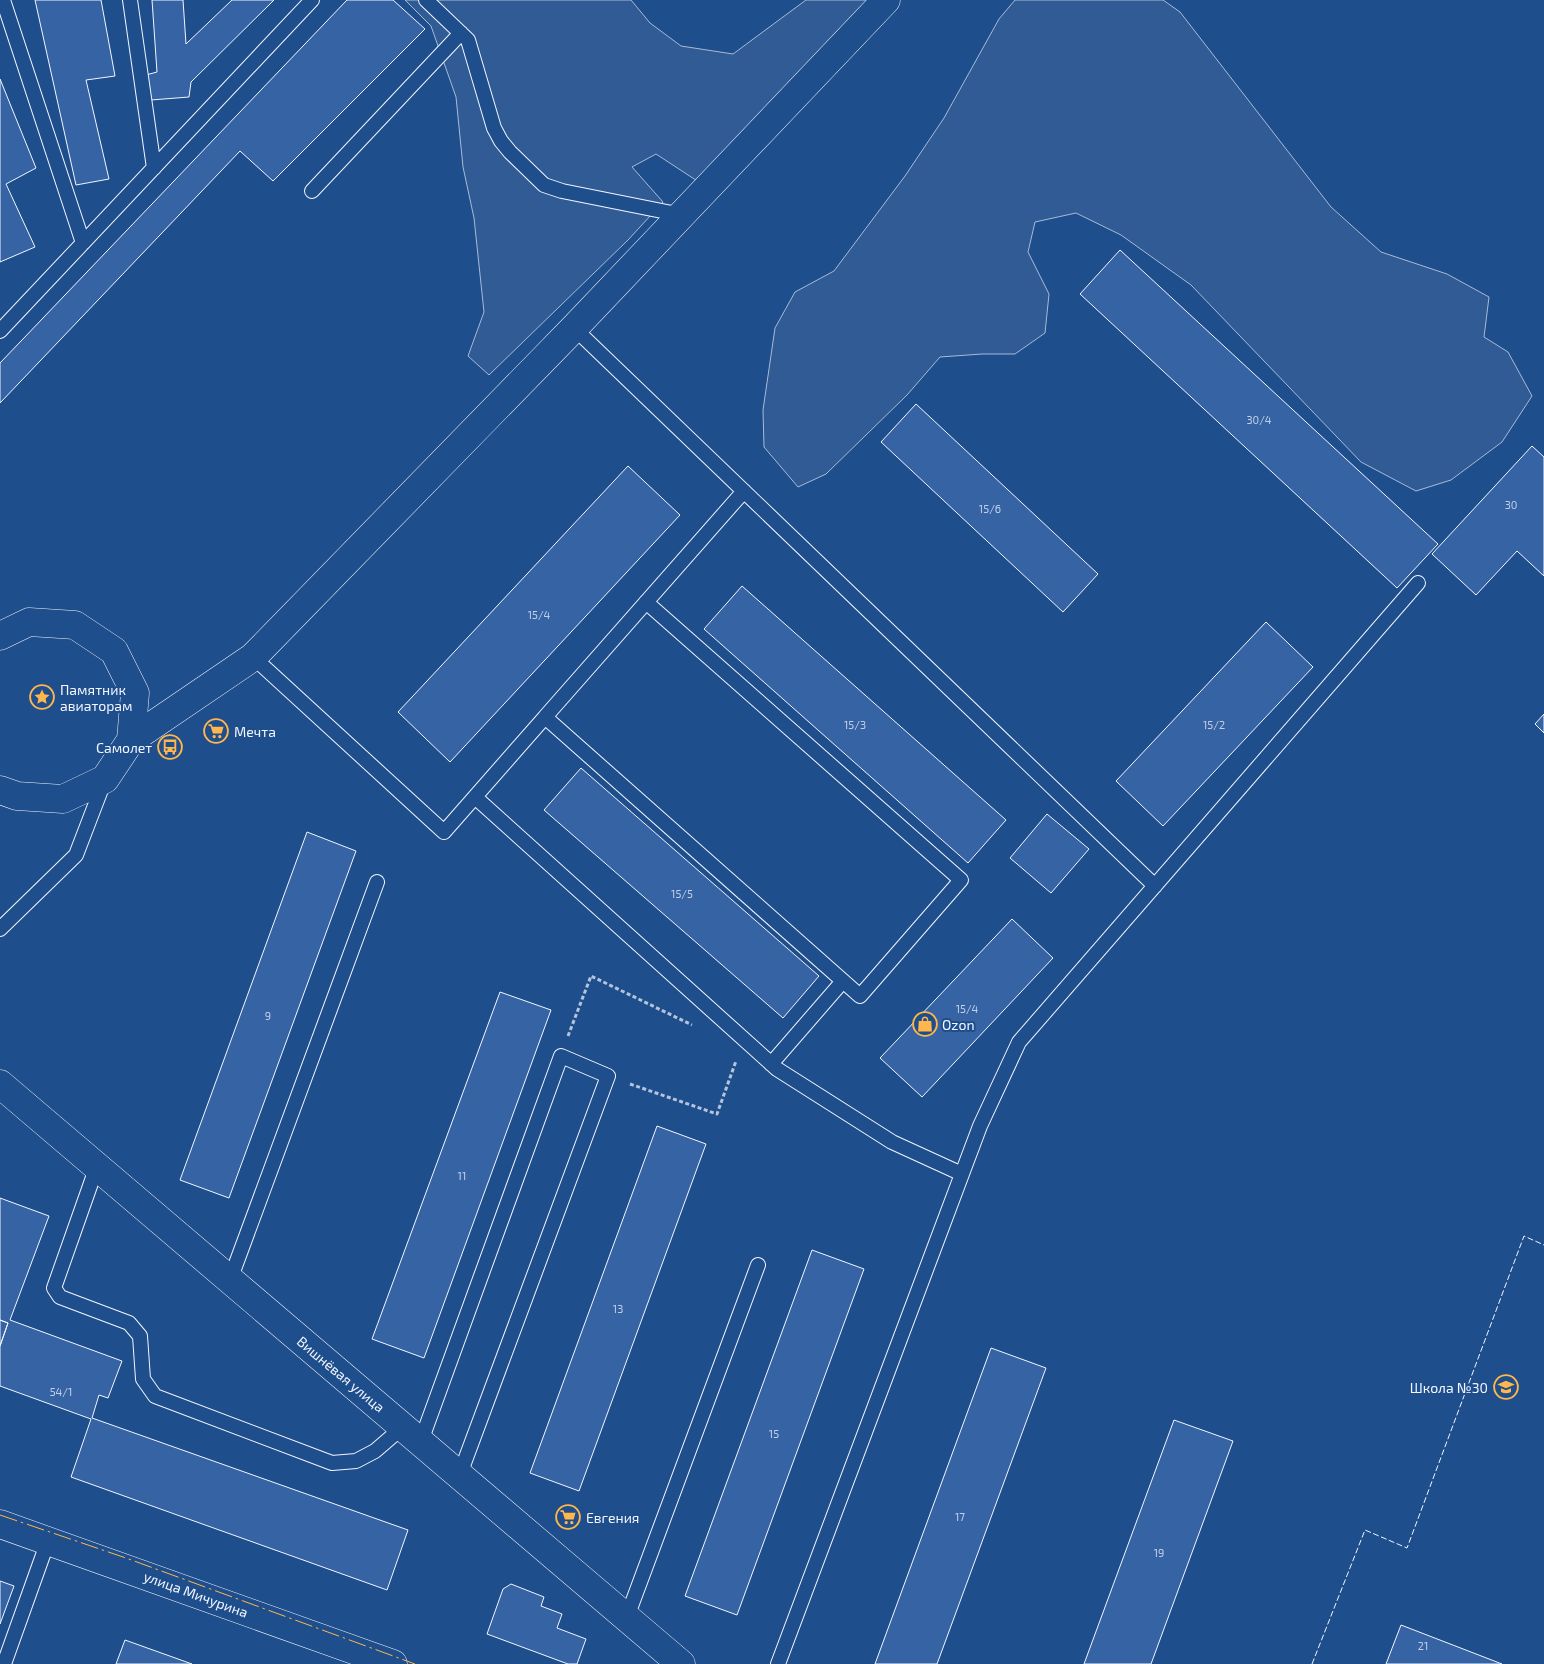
<svg xmlns="http://www.w3.org/2000/svg" width="1544" height="1664" font-family="'Exo 2',sans-serif">
<style>
.built{fill:#305b95;stroke:#a8bbd7}
.building{fill:#3563a3;stroke:#f2f6ff}
.lines{fill:none;stroke-linecap:round;stroke-linejoin:round}
.service-casing{stroke:#f2f6ff;stroke-width:16}
.minor-casing{stroke:#f2f6ff;stroke-width:29}
.path{stroke:#b3c4dc;stroke-width:3;stroke-dasharray:4 2.5;stroke-linecap:butt}
.service{stroke:#1f4e8c;stroke-width:14}
.minor{stroke:#1f4e8c;stroke-width:28}
.fence{stroke:#f2f6ff;stroke-width:1;stroke-dasharray:6 2.5;stroke-linecap:butt}
.power{stroke:#ffb74d;stroke-width:1;stroke-dasharray:18 4 2.5 4;stroke-linecap:butt}
.labels{text-anchor:middle;dominant-baseline:central;stroke-width:4;stroke-linejoin:round;paint-order:stroke}
.number-label{font-size:11px;fill:#c3d1e8}
.poi-label{font-size:14px;fill:#f2f6ff;stroke:#1f4e8c;text-anchor:start}
.street-label{font-size:14px;fill:#f2f6ff;stroke:#1f4e8c}
</style>
<rect width="100%" height="100%" fill="#1f4e8c"/>
<path class="built" d="M405 0H631L650 23 681 46 733 54 806 0H886L708 188 656 154 632 167 663 202 628 240 489 375 468 356 484 312 474 218 463 167 456 97 431 26Z
M1015 0H1163L1180 12 1331 207 1381 252 1447 274 1489 297 1484 337 1508 352 1532 396 1502 442 1451 480 1416 491 1361 462 1191 285 1121 235 1076 213 1035 222 1028 252 1049 294 1045 333 1015 354H982L940 357 907 395 826 474 798 487 764 447 763 410 775 328 795 292 834 271 905 176 944 118 999 19Z"/>
<path class="building" d="M35 0H101L115 76 86 80 109 179 76 185Z
M152 0H183L186 44 232 0H274L191 82 189 97 151 100 146 75 157 72Z
M347 0H393L425 29 273 181 240 151 0 403V363Z
M0 79 36 168 6 184 35 247 0 262Z
M1120 250 1438 544 1397 588 1080 294Z
M916 404 1098 574 1063 612 881 442Z
M1532 446 1544 457V576L1517 551 1476 595 1432 554Z
M628 466 680 515 450 762 398 712Z
M742 586 1006 820 968 863 704 629Z
M1266 622 1313 667 1163 826 1116 781Z
M1544 714V733L1535 724Z
M581 768 819 976 783 1018 544 810Z
M1047 814 1089 849 1051 893 1010 858Z
M307 832 356 851 229 1198 180 1180Z
M1012 919 1053 958 922 1097 880 1058Z
M500 992 551 1010 424 1358 372 1339Z
M657 1126 706 1144 579 1491 530 1473Z
M0 1198 49 1216 10 1320 122 1361 108 1398 99 1395 92 1418 408 1530 387 1590 71 1477 91 1419 0 1386V1346L8 1323 0 1320Z
M812 1250 864 1269 737 1615 685 1596Z
M0 1320 8 1323 0 1346Z
M991 1348 1046 1368 937 1664H875Z
M1174 1420 1233 1441 1151 1664H1084Z
M0 1581 14 1586 0 1624Z
M511 1584 544 1597 541 1606 562 1614 557 1628 586 1639 577 1664H568L487 1634 503 1589Z
M1401 1625 1502 1664H1386Z
M125 1640 192 1664H116Z"/>
<g class="lines">
<g class="service-casing">
<path id="service" d="M3 0 83 243
M130 0 154 168
M426 0 468 40 494 128 501 141 510 152 544 185 562 191 682 215
M312 191 461 33
M574 328 1155 886
M0 331 312 0
M646 602 961 880 860 996 545 717 744 491
M253 657 444 832 545 717
M475 797 777 1069 892 1142 962 1174
M0 929 76 855 104 782
M771 1064 843 981
M97 1166 54 1288 60 1297 129 1323 140 1336 143 1379 155 1396 332 1463 356 1461 375 1451 404 1426
M230 1280 377 882
M421 1441 561 1056 608 1076 460 1474
M627 1617 758 1265
M4 1664 48 1541
M778 1664 980 1126 1019 1042 1418 583"/>
</g>
<g class="minor-casing">
<path id="minor" d="M0 636 29 622 75 625 114 651 135 693 131 740 105 779 63 799 17 796 0 790
M131 740 253 657 574 328 886 0
M0 1084 681 1664
M0 1524 393 1664"/>
</g>
<path class="path" d="M568 1036 591 976 692 1025
M630 1084 717 1114 736 1061"/>
<use href="#service" class="service"/>
<use href="#minor" class="minor"/>
<path class="fence" d="M1312 1664 1365 1530 1407 1548 1524 1236 1544 1245"/>
<path class="power" d="M0 1515 126 1558 415 1664"/>
</g>
<defs>
<g id="sight-ring" transform="scale(1.25)"><circle r="9.5" fill="#1f4e8c" stroke="#ffb74d" stroke-width="1.5"/><path d="M0-6L1.8-2.2L6-1.7L2.9 1.2L3.7 5.4L0 3.3L-3.7 5.4L-2.9 1.2L-6-1.7L-1.8-2.2Z" fill="#ffb74d"/></g>
<g id="supermarket-ring" transform="scale(1.25)"><circle r="9.5" fill="#1f4e8c" stroke="#ffb74d" stroke-width="1.5"/><path d="M-6-5.5h2.5l.6 2H6L4.5 2H-2.5L-4.4-4H-6ZM-1.5 3.2a1.3 1.3 0 1 0 .1 0ZM3 3.2a1.3 1.3 0 1 0 .1 0Z" fill="#ffb74d"/></g>
<g id="bus-ring" transform="scale(1.25)"><circle r="9.5" fill="#1f4e8c" stroke="#ffb74d" stroke-width="1.5"/><path d="M-5-6H5V4H4V6H2V4H-2V6H-4V4H-5ZM-3.5-4V0h7V-4ZM-3.5 1.2v1.5H-2V1.2ZM2 1.2v1.5H3.5V1.2Z" fill="#ffb74d"/></g>
<g id="shop-ring" transform="scale(1.25)"><circle r="9.5" fill="#1f4e8c" stroke="#ffb74d" stroke-width="1.5"/><path d="M-5-2.5h2.3a2.7 3.5 0 0 1 5.4 0H5L5.5 6h-11ZM-1.5-2.5h3a1.5 2.3 0 0 0-3 0Z" fill="#ffb74d"/></g>
<g id="school-ring" transform="scale(1.25)"><circle r="9.5" fill="#1f4e8c" stroke="#ffb74d" stroke-width="1.5"/><path d="M0-5L7-2L0 1L-7-2ZM-4 1L0 2.5L4 1V4Q0 6-4 4Z" fill="#ffb74d"/></g>
</defs>
<g fill-rule="evenodd">
<use href="#sight-ring" x="42" y="697"/>
<use href="#supermarket-ring" x="216" y="731"/>
<use href="#bus-ring" x="170" y="747"/>
<use href="#shop-ring" x="925" y="1024"/>
<use href="#school-ring" x="1506" y="1387"/>
<use href="#supermarket-ring" x="568" y="1517"/>
</g>
<g class="labels">
<g class="number-label">
<text x="1259" y="419">30/4</text>
<text x="1511" y="504">30</text>
<text x="990" y="508">15/6</text>
<text x="539" y="614">15/4</text>
<text x="855" y="724">15/3</text>
<text x="1214" y="724">15/2</text>
<text x="682" y="893">15/5</text>
<text x="967" y="1008">15/4</text>
<text x="268" y="1015">9</text>
<text x="462" y="1175">11</text>
<text x="618" y="1308">13</text>
<text x="61" y="1391">54/1</text>
<text x="774" y="1433">15</text>
<text x="960" y="1516">17</text>
<text x="1159" y="1552">19</text>
<text x="1423" y="1645">21</text>
</g>
<g class="poi-label">
<text x="60" y="689">Памятник<tspan x="60" dy="16">авиаторам</tspan></text>
<text x="234" y="731">Мечта</text>
<text x="152" y="747" text-anchor="end">Самолет</text>
<text x="942" y="1024">Ozon</text>
<text x="1488" y="1387" text-anchor="end">Школа №30</text>
<text x="586" y="1517">Евгения</text>
</g>
<g class="street-label">
<text transform="translate(341 1374) rotate(40)">Вишнёвая улица</text>
<text transform="translate(196 1594) rotate(20)">улица Мичурина</text>
</g>
</g>
</svg>
